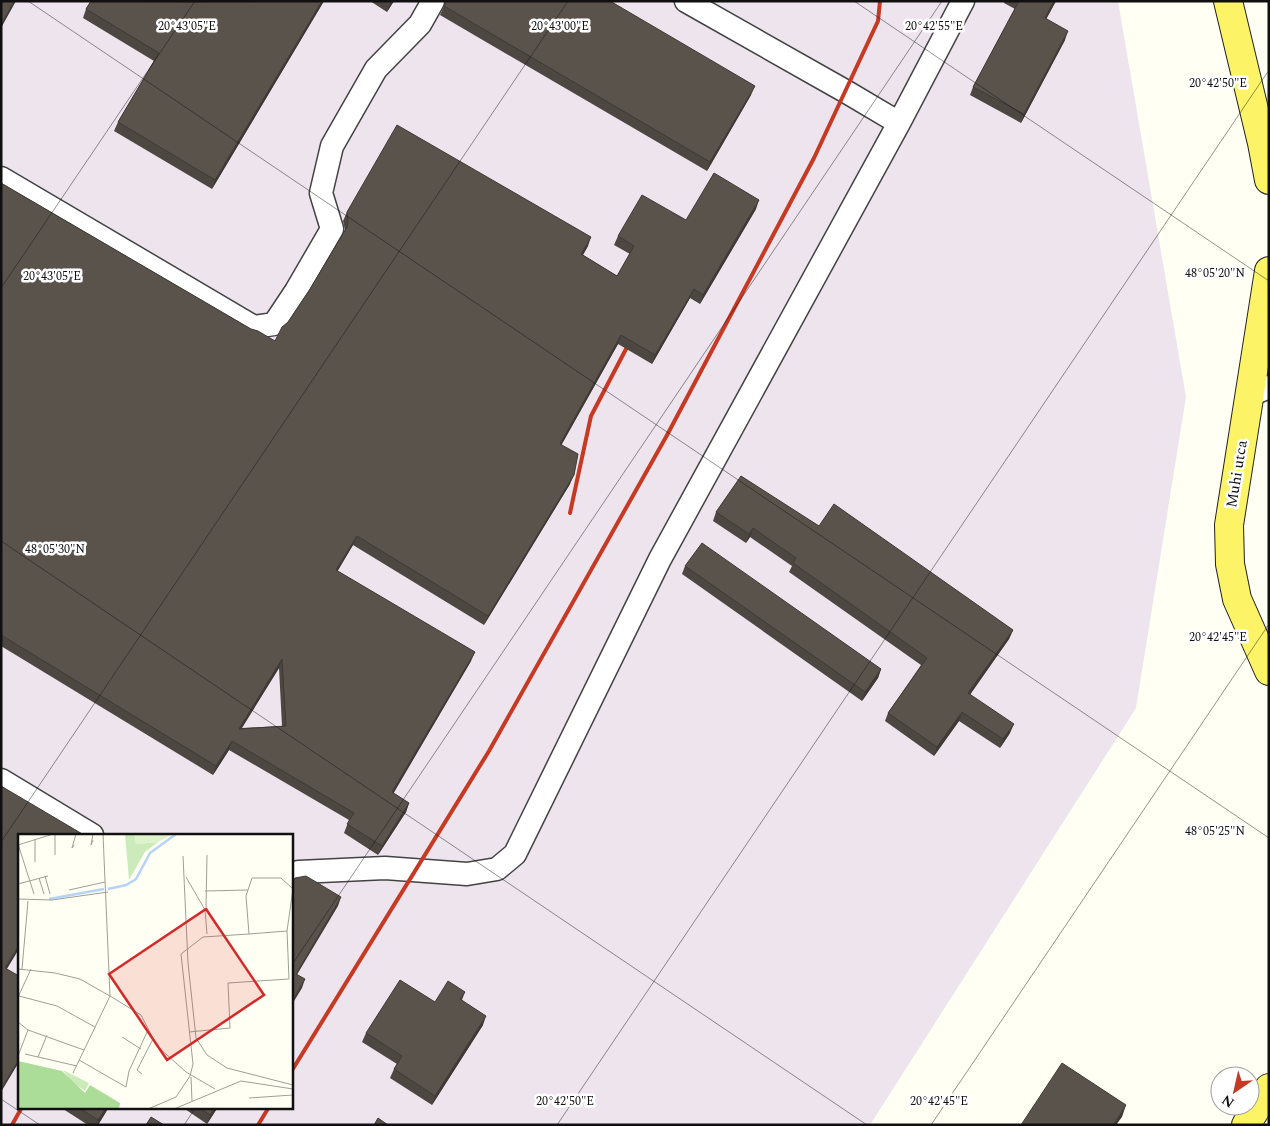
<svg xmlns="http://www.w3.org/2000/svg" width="1270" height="1126" font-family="Spectral,serif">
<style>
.industrial{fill:#eee4ee;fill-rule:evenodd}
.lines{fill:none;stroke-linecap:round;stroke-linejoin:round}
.minor-casing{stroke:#434343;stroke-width:25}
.major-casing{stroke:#212121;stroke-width:30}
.minor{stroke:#fff;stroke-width:22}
.major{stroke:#fcf466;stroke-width:28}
.rail{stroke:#c63922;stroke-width:4}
.wall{fill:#4d4741;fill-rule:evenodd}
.shaded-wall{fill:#3e3a35}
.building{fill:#59534c;stroke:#3e3a35;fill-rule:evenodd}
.ticks{fill:none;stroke:#101010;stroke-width:1;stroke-opacity:0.45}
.labels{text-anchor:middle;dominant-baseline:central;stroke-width:5;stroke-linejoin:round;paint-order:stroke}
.street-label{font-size:15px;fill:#101010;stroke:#fff}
.inset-river{fill:none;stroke:#b6d3f8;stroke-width:2.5}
.inset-road{fill:none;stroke:#9f9f98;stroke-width:1}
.view{fill:#d62828;fill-opacity:0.15;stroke:#d62828;stroke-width:2.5}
.inset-edge{fill:none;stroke:#101010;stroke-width:2.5}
.ticks-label{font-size:12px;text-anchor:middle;fill:#101010;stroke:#fff;stroke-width:5;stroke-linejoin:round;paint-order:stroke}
</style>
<rect width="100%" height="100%" fill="#fffff3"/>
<path class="industrial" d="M1 1H1118L1186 397 1136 708 870 1125H1ZM19 835H291V1107H19Z"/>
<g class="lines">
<g class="minor-casing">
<path id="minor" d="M686 1 845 91 899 123
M1 178 254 327 274 324 296 291 332 229 321 193 332 146 376 69 420 24 433 1
M1250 395 1269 387
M1 780 92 835
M291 874 299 872 385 868 467 874 497 869 515 854 660 559 899 123 963 1"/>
</g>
<g class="major-casing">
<path id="major" d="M1228 1 1262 143 1269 180
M1269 271 1229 525 1230 564 1237 599 1269 671
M1246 1125 1269 1088"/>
</g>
<use href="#minor" class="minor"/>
<use href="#major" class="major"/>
<path class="rail" d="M570 513 591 416 626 349
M291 1072 489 751 666 437 814 158 878 21 880 1
M12 1125 22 1107
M258 1125 269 1107"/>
</g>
<path class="wall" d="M91 1H324L212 189 114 131 118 122 154 61 83 18 86 9Z
M370 1H394L387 12Z
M445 1H610L751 95 707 171 440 15 445 4Z
M1004 1H1056L1046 19 1065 40 1021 123 970 95 973 87 1015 9 1004 3Z
M1 183 251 329 275 341 310 289 345 230 343 221 347 212 588 246 583 255 617 276 630 254 614 245 618 236 686 220 756 209 700 304 690 298 652 364 618 344 561 445 570 484 484 625 353 545 337 571 471 661 393 793 409 803 406 812 378 855 344 833 349 820 229 750 213 775 1 646ZM279 668 282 726 242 728Z
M716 512 819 526 1013 630 1009 639 970 694 1010 733 1000 748 959 721 934 756 885 721 888 713 921 665 789 572 792 566 750 537 746 543 713 521Z
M685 566 881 669 878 678 862 701 682 574Z
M465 992 462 1000 483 1025 432 1105 390 1078 394 1069 397 1064 362 1042 366 1033 435 1002Z
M60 1107H109L98 1125H88Z
M182 1107H218L207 1124Z"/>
<path class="shaded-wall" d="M14 1H16L1 28V25Z
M322 1H324L212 189 215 180Z
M392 1H394L387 12 390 3Z
M1054 1H1056L1042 27 1045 18Z
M1068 31 1065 40 1021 123 1024 114Z
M755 86 751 95 707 171 710 162Z
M759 200 756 209 700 304 703 295Z
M591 237 588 246 578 263 581 254Z
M694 289 690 298 652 364 655 355Z
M621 335 618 344 557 453 560 444Z
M574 475 570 484 484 625 488 616Z
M753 528 750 537 746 543 749 534Z
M357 536 353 545 333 579 336 570Z
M1013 630 1009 639 965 702 968 693Z
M475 652 471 661 389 801 392 792Z
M282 659 279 668 236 737 239 729Z
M881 669 878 678 862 701 865 692Z
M962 712 959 721 934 756 937 747Z
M1014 724 1010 733 1000 748 1003 739Z
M232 741 229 750 213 775 216 766Z
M409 803 406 812 378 855 382 846Z
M341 897 338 906 292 983 296 974Z
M19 945V949L2 977 5 968Z
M305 979 302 988 291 1006V1003Z
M486 1016 483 1025 432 1105 435 1096Z
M19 1059V1062L1 1092V1089Z
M1126 1105 1122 1117 1116 1125H1113Z
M107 1107H109L98 1125H97L98 1120Z
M215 1107H218L207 1124 210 1115Z"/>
<path class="building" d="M1 1H14L1 25Z
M91 1 190 2 322 1 215 180 118 122 159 53 86 9Z
M446 1H610L755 86 710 162 444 6Z
M1019 1H1054L1045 18 1068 31 1024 114 973 87Z
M397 125 591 237 581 254 617 276 634 246 618 236 642 195 686 220 714 173 759 200 703 295 694 289 655 355 621 335 560 444 578 454 574 475 488 616 357 536 336 570 475 652 392 792 409 803 382 846 347 824 354 813 232 741 216 766 1 635V183L251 329 258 331 275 341 282 327 288 322 310 289 347 227 348 221 347 212ZM282 659 286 726 239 729Z
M741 476 819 526 834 504 1013 630 968 693 1014 724 1003 739 962 712 937 747 888 713 927 658 793 563 796 558 753 528 749 534 716 512Z
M702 543 881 669 865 692 685 566Z
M1 786 84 835H19V945L5 968 19 976V1059L1 1089Z
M306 876 341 897 296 974 305 979 291 1003V884L295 878Z
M400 980 435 1002 448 981 465 992 460 999 486 1016 435 1096 394 1069 402 1056 366 1033Z
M1062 1063 1126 1105 1113 1125H1021Z
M78 1107H107L98 1120Z
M198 1107H215L210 1115Z
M151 1117 164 1125H146Z
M378 1118 388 1125H374Z"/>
<path class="ticks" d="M28 1 1269 838M854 1 1269 281M1 288 195 1M1 541 867 1125M1 842 568 1M291 966 942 1M1 1099 40 1125M184 1125 196 1107M557 1125 1269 70M931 1125 1269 624"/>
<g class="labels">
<g class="street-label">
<text transform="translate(1237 474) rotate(-81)">Muhi utca</text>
</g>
</g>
<g transform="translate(18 834)">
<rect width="275" height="275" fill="#fffff3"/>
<path d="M107 0H117L118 10 140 8 127 18 111 46ZM45 236 71 249 67 257 54 248Z" fill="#cbecba"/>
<path d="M0 227 44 237 67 259 72 251 102 269 101 275H0Z" fill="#abdd99"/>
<path d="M117 0H155L140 8 118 10Z" fill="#def2cc"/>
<path class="inset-river" d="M90 55 108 51 118 45 132 19 158 0M31 65 86 55"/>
<path class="inset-road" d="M75 0 73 11 75 6M85 0 92 162 123 181 139 212 168 238 197 255M17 6V28M0 10 16 60M0 11 35 0M56 11 54 14 58 0M37 21V0M165 22 170 129 178 204 189 221 209 234 275 251M27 42 32 60M168 43 187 76 189 100M21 44 26 60M0 50 30 42M275 55 269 97 231 100 228 62 234 44H263L275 55M51 56 87 48M187 57 230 56M0 65 34 66 90 58M188 73 189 21M0 135 37 139 62 145 92 162 55 239M4 135 10 67M1 162 39 172 77 193M0 163 13 135M0 188 10 196 66 216M171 198 212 194 210 149 271 145 269 97M104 203 123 215M7 220 59 232M0 222 10 196M20 223 29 201M61 226 108 253 111 237 130 196M124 240 119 236 135 205M173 243 174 267M231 264 275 261M130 275 158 263 172 242 175 230 163 120 185 103 231 100M156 275 223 247 275 255"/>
<path class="view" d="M188 75 246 161 149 226 91 140Z"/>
<rect width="275" height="275" class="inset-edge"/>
</g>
<g class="ticks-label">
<text x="187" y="30">20°43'05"E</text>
<text x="560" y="30">20°43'00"E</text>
<text x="934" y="30">20°42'55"E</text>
<text x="1218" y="87">20°42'50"E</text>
<text x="1215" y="277">48°05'20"N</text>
<text x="52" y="280">20°43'05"E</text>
<text x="55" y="553">48°05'30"N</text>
<text x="1218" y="641">20°42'45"E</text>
<text x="1215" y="835">48°05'25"N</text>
<text x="565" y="1105">20°42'50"E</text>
<text x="939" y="1105">20°42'45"E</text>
</g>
<rect width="1270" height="1126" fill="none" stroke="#101010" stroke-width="5"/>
<g transform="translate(1235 1091) rotate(214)"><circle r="24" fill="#ffffff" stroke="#9f9f9f"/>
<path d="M0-4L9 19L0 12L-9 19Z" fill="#c63922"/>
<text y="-8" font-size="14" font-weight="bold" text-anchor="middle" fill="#101010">N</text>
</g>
</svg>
